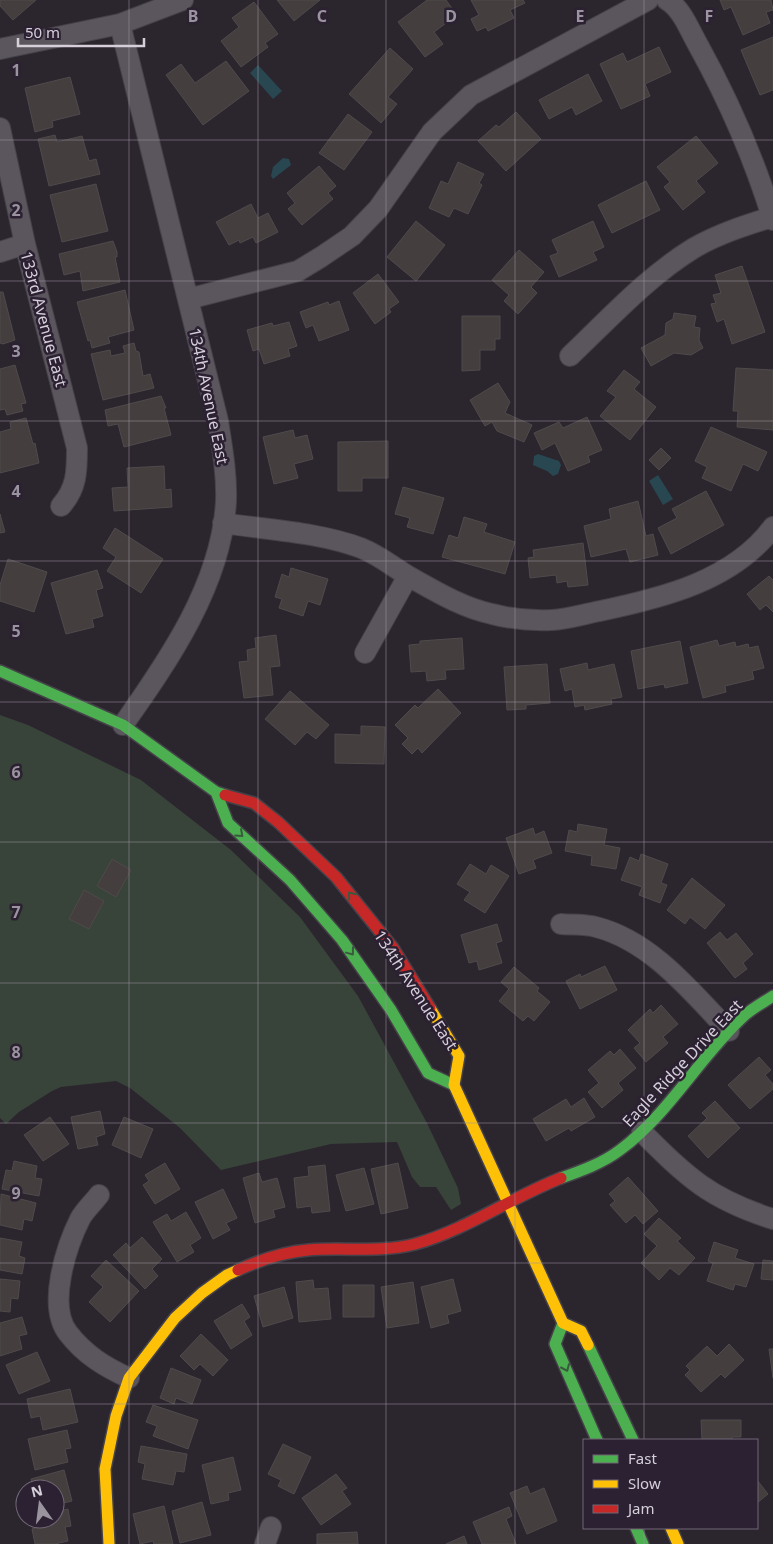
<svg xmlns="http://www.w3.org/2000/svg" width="773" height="1544" font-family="'Noto Sans',sans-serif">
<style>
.green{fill:#384339}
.water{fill:#284750}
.building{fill:#443e3e;stroke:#4f4a4b}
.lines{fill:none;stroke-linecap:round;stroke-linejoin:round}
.street-casing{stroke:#454149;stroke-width:22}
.fast-casing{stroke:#454149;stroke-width:14}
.slow-casing{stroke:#454149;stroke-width:14}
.jam-casing{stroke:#454149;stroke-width:14}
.street{stroke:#5b565e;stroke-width:20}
.fast{stroke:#4caf50;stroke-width:11}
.slow{stroke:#ffc107;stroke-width:11}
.jam{stroke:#c62828;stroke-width:11}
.oneway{stroke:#395a3e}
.grid{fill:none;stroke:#9a949e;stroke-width:1;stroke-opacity:0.55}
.labels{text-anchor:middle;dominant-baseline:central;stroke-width:5;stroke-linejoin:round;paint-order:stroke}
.street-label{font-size:16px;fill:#d5cfda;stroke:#2c2132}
.grid-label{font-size:16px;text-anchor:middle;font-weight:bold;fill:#9a949e;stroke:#2c2132;stroke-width:5;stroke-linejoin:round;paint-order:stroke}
</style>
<rect width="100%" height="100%" fill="#2b252e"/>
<path class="green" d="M0 715 28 725 141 780 231 850 300 917 358 996 427 1123 458 1188 461 1204 451 1210 436 1187H420L412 1177 397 1142 331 1144 221 1170 180 1128 130 1088 116 1081 61 1087 52 1091 19 1112 6 1124 0 1118Z"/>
<path class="water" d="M258 65 282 91 273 99 250 73Z
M283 158 289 159 291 165 273 179 271 176 273 167Z
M538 454 559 461 561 465 558 474 553 476 547 471 533 465 534 456Z
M658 475 673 499 663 505 649 481Z"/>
<path class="building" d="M0 0H36L13 20 0 6Z
M277 0H320L294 21Z
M427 0H446L457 15 434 32 443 44 425 57 398 22Z
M471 0H523L525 3 510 10 514 18 488 31 486 27 477 31 471 19 479 15Z
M720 0H771L773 10 766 12 770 23 743 35 731 7 724 10Z
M254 2 278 34 265 43 268 47 241 67 221 41 239 27 232 18Z
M773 37V90L760 95 741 50Z
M659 47 671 72 645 84 650 96 621 109 600 64 623 53 627 62Z
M390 48 413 69 388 97 397 104 381 123 349 94Z
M226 61 249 91 203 125 166 75 181 64 195 83Z
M588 74 602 101 576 115 572 107 549 119 539 100Z
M70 77 80 114 52 121 53 127 35 132 25 88Z
M516 112 541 139 506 171 478 141 496 125 499 127Z
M348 114 372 132 344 170 319 153Z
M55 135 57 142 82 136 89 161 96 159 100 174 49 186 38 139Z
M696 136 718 163 696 181 705 192 683 210 664 187 670 182 657 167Z
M458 162 484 174 479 183 482 185 468 214 454 208 449 217 429 208 441 181 448 184Z
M319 166 336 186 328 193 333 199 302 225 288 209 295 203 287 193Z
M646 181 660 210 612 233 598 205Z
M96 184 108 231 62 242 50 195Z
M251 204 258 218 268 213 278 232 256 243 253 237 240 243 239 240 229 245 216 222Z
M416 221 445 245 416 281 387 257Z
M593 221 604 247 593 252 597 260 559 277 550 256 558 253 552 240Z
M113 241 117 252V257H115L120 282 83 291 80 271 64 275 59 254Z
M519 250 544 272 531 287 537 293 518 314 504 301 509 295 492 280Z
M742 266 765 332 732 344 724 319 717 322 711 304 716 303 713 295 721 293 715 275Z
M378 274 399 302 389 309 391 312 375 324 353 293Z
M125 290 134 330 108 337 110 343 92 348 90 340 88 341 77 302Z
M0 292H3L15 340 3 344 0 343Z
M339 301 349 330 319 341 313 325 306 328 300 312 328 302 329 305Z
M674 313 696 316 694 327 700 328 699 340 703 348 691 355 674 353 651 366 641 348 665 335 666 323 673 319Z
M462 316H500V339H495V350H480V370L462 371Z
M289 322 297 346 288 349 290 356 264 364 259 349 253 351 247 330 272 323 273 326Z
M134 343 136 351 139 352 143 376 150 374 154 388 103 400 91 354 110 350 111 356 125 353 123 346Z
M15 365 26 403 21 404 23 411 7 415 5 409 0 410V369Z
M736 368 773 370V430L737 427 738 411H733Z
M624 370 640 382 634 389 656 407 630 440 600 416 616 397 607 391Z
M498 383 510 402 505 413 532 425 524 442 497 431 492 422 485 426 470 400Z
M161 396 166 408H164L171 435 124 447 118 424 108 426 105 410Z
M587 417 602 450 588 456 590 462 568 471 555 443 542 450 534 433 559 422 563 428Z
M26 418 33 444 35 443 39 463 0 473V432L11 429 10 422Z
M711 427 767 452 758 471 743 464 731 491 702 478 707 467 695 461Z
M293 430 295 438 307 435 313 459 294 464 298 478 274 484 263 437Z
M388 441V478H362V491H338V442Z
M661 448 671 458 659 470 649 460Z
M164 466 165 490 171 489 172 507 114 511 112 488 128 487 127 468Z
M403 487 444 498 433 534 407 527 410 518 395 514Z
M706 491 724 525 671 554 658 528 677 518 672 509Z
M638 501 646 536 653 534 658 555 630 562 626 549 591 557 584 526 611 519 609 509Z
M0 514 5 532 0 533Z
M464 517 487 524 484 532 515 542 505 574 442 557 449 535 458 538Z
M115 528 163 559 141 593 107 571 116 557 103 548Z
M583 543 588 585 568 587 567 581 557 583 556 575 530 578 528 558 534 557 533 550Z
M8 559 47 572 34 612 0 601V585Z
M291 568 328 579 320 605 308 601 303 616 279 608 282 599 275 597 282 574 289 577Z
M97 570 103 588 96 590 103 616 92 619 94 627 66 634 51 583Z
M769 576 773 580V612L766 605 760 610 747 594Z
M276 635 280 666 270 667 273 695 244 698 239 662 248 661 247 650 256 648 255 638Z
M462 638 464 669 445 670 446 679 427 681 426 671 411 672 409 645 420 644V641Z
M717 640 719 646 735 642 736 647 748 644 749 648 758 646 764 668 752 671 754 679 725 686 726 692 703 698 690 647Z
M680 641 688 683 665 688 664 684 638 689 631 651Z
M587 663 588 670 614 664 622 697 611 699 612 704 585 710 584 705 575 707 572 689 565 691 560 669Z
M547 664 550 703 526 705V709L507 710 504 667Z
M438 689 461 713 422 753 418 748 412 754 402 744 408 738 395 725 415 705 418 708Z
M290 691 329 725 316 739 307 732 295 745 265 719Z
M361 726 385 727 384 764 335 763V734L361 735Z
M578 824 607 829 604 845 620 848 616 869 591 865 592 856 565 851 569 830 577 832Z
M533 828 535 835 544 831 552 853 533 860 536 868 519 874 506 838Z
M641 854 668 864 661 883 667 885 660 903 639 895 642 887 621 880 630 857 639 861Z
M112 859 131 870 116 897 97 886Z
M470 864 486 874 491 865 509 876 485 913 464 900 470 892 457 884Z
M692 878 725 905 705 929 690 917 685 924 667 910Z
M84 890 104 901 89 929 69 919Z
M497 924 502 941 496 943 502 963 479 970 477 961 469 963 461 935Z
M720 932 727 940 736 933 753 954 743 963 747 969 735 978 707 943Z
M605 966 617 990 580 1009 566 981 580 974 581 977Z
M514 967 539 988 537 991 550 1002 534 1021 528 1016 523 1021 499 1001 509 989 501 982Z
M661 1005 678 1024 663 1037 668 1043 646 1062 634 1048 640 1043 628 1030 650 1009 653 1013Z
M620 1049 636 1068 618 1083 623 1090 602 1108 588 1092 599 1083 588 1070 610 1051 614 1055Z
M759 1057 771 1070 765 1075 773 1084V1089L750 1109 728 1085Z
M584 1098 595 1117 571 1131 569 1128 546 1141 533 1119 566 1099 571 1107Z
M715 1101 740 1128 708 1158 688 1136 707 1118 702 1113Z
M100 1111 105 1134 96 1137 98 1145 78 1149 71 1117Z
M50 1117 69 1144 43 1161 24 1135Z
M124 1117 153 1129 141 1158 112 1145Z
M14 1161 37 1166 35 1178 42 1179 39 1196 2 1189 6 1170 12 1171Z
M165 1163 180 1189 155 1204 143 1185 149 1181 145 1175Z
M398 1163 408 1208 381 1214 371 1169Z
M325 1165 330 1211 312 1213 311 1206 297 1208 294 1178 309 1176 308 1167Z
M364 1168 374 1204 346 1211 336 1175Z
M259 1173 262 1182 277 1178 285 1207 273 1210 275 1217 255 1223 243 1178Z
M628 1177 658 1211 643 1224 635 1215 626 1223 610 1205 615 1201 609 1194Z
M223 1189 237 1218 226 1223 230 1230 213 1239 195 1202Z
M1 1194 36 1203 32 1221 24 1219 22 1230 0 1225Z
M186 1212 201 1238 190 1245 194 1252 177 1262 153 1222 167 1214 171 1221Z
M659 1218 681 1238 677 1241 695 1258 679 1275 670 1268 659 1280 641 1263 657 1246 644 1234Z
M142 1237 162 1259 152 1269 158 1276 145 1289 113 1255 126 1243 130 1248Z
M0 1238 22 1242 19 1256 25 1258 22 1274 0 1270Z
M714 1242 738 1250 735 1258 754 1264 746 1287 735 1284 733 1290 707 1281 713 1263 708 1261Z
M106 1260 139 1291 110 1322 89 1302 103 1287 91 1276Z
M763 1260 773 1261V1280L761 1279Z
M0 1279 20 1281 18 1299 11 1298 10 1312 0 1311Z
M453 1279 461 1311 447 1315 449 1323 431 1328 421 1287Z
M313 1280 314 1289 328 1288 331 1319 299 1322 296 1282Z
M413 1282 419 1323 387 1328 381 1287Z
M343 1285H374V1317H343Z
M284 1287 293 1318 263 1327 254 1296Z
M242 1304 250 1317 244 1321 252 1335 231 1349 214 1321Z
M22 1317 27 1334 19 1336 22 1349 0 1356V1323Z
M201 1334 228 1360 213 1376 200 1364 194 1370 180 1356Z
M729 1344 744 1360 725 1378 721 1374 701 1392 685 1375 690 1370 686 1366 707 1346 717 1356Z
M769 1349H773V1378Z
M37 1352 50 1381 19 1394 6 1365Z
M171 1368 201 1380 192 1404 176 1398 174 1404 160 1398Z
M70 1389 78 1422 43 1430 40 1416 31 1418 27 1399Z
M153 1405 198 1420 188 1449 153 1436 157 1426 146 1422Z
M701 1420H741V1437H732V1440H702Z
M67 1430 71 1448 65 1449 68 1462 35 1470 28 1439Z
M283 1444 311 1457 294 1494 278 1486 281 1480 268 1474Z
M141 1446 187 1454 184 1472 176 1471 173 1485 142 1479 145 1464 138 1462Z
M233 1457 241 1490 228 1493 229 1500 211 1504 202 1465Z
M64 1470 72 1501 55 1505V1489H34L31 1479Z
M336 1474 347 1488 342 1491 351 1504 321 1525 302 1498Z
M757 1480 768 1494 757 1503Z
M527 1486 530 1494 544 1488 557 1521 527 1534 510 1493Z
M202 1502 211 1535 180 1543 172 1511Z
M164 1506 173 1544H154L153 1541 140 1544 133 1514Z
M509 1507 512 1516 506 1519 516 1544H482L473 1522Z
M68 1509 71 1526 65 1527 68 1541 55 1544H35L32 1529 35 1528 33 1519H55V1512Z
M357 1532 358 1544H317V1534Z
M464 1536 467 1544H446Z"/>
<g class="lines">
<g class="street-casing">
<path id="street" d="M667 0C682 9 689 29 697 43 728 99 754 158 773 220
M120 24 218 421C222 447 227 474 226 501 222 583 169 660 123 725
M0 49 120 24 183 0
M0 128 25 244 77 448C77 471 77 488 61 506
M0 252 25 244
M188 299 298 271 321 257 352 236 378 209 432 132 471 95 648 0
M570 356C610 318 648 276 694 248 718 234 746 225 772 217
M223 523C268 530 318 532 361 548 379 555 393 567 410 577 435 591 463 608 492 614 511 619 532 621 552 620 568 619 584 614 600 611 662 598 733 581 773 527
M365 653 408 576
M561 924C572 925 585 924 596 927 651 941 691 991 729 1031
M642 1132C688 1178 710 1199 773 1219
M99 1195C93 1203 84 1211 80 1219 66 1247 47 1306 68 1333 85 1355 105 1367 129 1378
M265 1544 271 1527"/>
</g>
<g class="fast-casing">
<path id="fast" d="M0 671 123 725 216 792 225 795
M216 792 228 823 290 880 342 940 391 1010 428 1073 454 1085
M561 1178C581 1171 603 1163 620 1150 669 1114 700 1056 745 1015 753 1008 764 1002 773 996
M563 1323 555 1344 597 1440
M588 1345 633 1440
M636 1528 643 1544"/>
</g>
<g class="slow-casing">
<path id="slow" d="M430 1008 459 1056 454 1085 563 1323 581 1331 588 1345
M671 1528 678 1544
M109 1544 105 1469 116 1416 129 1378 175 1318 202 1293 227 1275 238 1270"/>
</g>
<g class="jam-casing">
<path id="jam" d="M225 795 254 803 278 822 336 877 393 948 430 1008
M238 1270C260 1260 284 1252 308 1250 343 1247 380 1253 415 1244 466 1230 512 1197 561 1178"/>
</g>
<use href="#street" class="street"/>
<use href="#fast" class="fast"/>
<use href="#slow" class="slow"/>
<use href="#jam" class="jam"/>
</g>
<defs><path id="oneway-chevron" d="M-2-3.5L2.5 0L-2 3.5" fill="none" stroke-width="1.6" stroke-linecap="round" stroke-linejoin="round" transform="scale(1.25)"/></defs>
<g class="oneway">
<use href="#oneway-chevron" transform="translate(240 834) rotate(42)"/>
<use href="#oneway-chevron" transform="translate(351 895) rotate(-129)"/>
<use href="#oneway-chevron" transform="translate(351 952) rotate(53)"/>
<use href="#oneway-chevron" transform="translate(566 1368) rotate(66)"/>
</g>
<path class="grid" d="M129 0V1544M258 0V1544M386 0V1544M515 0V1544M644 0V1440M0 140H773M0 281H773M0 421H773M0 561H773M0 702H773M0 842H773M0 983H773M0 1123H773M0 1263H773M0 1404H773M644 1528V1544"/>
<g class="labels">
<g class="street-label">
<text transform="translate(44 319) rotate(75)">133rd Avenue East</text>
<text transform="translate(209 396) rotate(78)">134th Avenue East</text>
<text transform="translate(416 990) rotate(57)">134th Avenue East</text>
<text transform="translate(682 1063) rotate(-47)">Eagle Ridge Drive East</text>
</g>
</g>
<g class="grid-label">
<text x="193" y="22">B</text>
<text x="322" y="22">C</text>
<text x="451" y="22">D</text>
<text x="580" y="22">E</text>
<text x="709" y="22">F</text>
<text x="16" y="76">1</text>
<text x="16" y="216">2</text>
<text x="16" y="357">3</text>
<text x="16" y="497">4</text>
<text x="16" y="637">5</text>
<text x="16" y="778">6</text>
<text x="16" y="918">7</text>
<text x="16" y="1058">8</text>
<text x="16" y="1199">9</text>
</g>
<rect x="583" y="1439" width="175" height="90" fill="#2c2132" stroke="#706775"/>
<rect x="593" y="1455" width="25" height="8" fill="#4caf50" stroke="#706775"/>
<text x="628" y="1464" font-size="15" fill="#d5cfda">Fast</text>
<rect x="593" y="1480" width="25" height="8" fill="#ffc107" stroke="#706775"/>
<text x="628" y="1489" font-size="15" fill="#d5cfda">Slow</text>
<rect x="593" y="1505" width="25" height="8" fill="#c62828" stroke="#706775"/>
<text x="628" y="1514" font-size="15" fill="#d5cfda">Jam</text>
<g transform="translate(40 1504) rotate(346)"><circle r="24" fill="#2c2132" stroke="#706775"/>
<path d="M0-4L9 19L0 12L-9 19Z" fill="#9a949e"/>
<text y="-8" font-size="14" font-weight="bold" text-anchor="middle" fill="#d5cfda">N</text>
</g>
<path d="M18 38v8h126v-8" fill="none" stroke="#d5cfda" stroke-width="2.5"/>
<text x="25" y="38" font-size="15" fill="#d5cfda" stroke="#2c2132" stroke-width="4" paint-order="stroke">50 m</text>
</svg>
